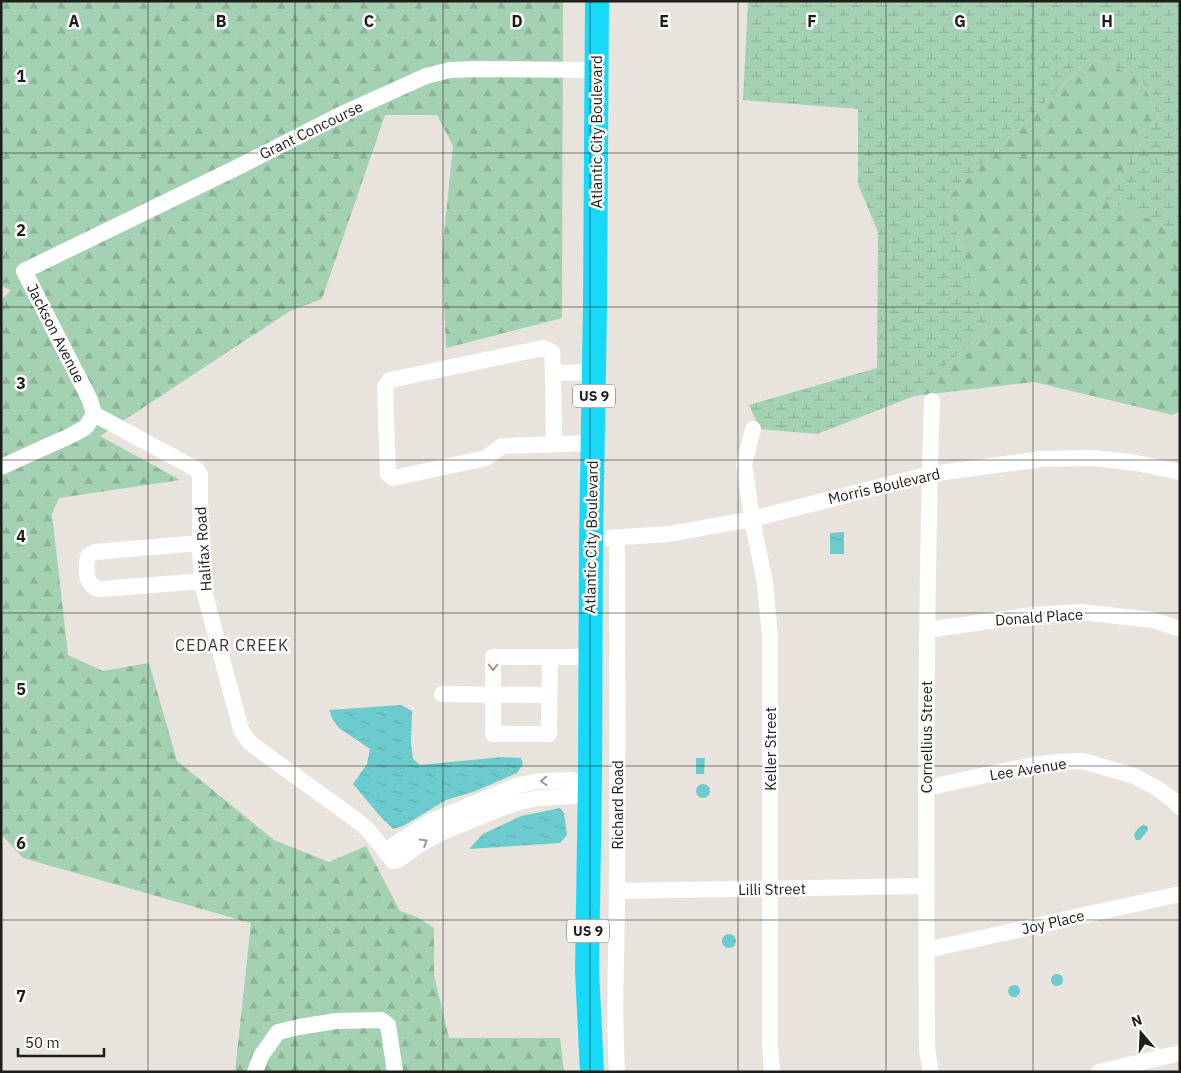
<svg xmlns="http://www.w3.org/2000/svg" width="1181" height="1073" font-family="'IBM Plex Sans',sans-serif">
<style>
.forest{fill:url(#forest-firs)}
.wetland{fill:url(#wetland-marsh)}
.water{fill:url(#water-ripples)}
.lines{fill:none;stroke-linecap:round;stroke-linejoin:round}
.minor{stroke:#fff;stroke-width:16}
.highway{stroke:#17dafa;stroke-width:24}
.oneway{stroke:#9a9998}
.grid{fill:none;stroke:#1f1d1a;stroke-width:1;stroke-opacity:0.55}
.labels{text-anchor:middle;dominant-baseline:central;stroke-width:5;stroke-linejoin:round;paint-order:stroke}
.shield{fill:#fff;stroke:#62615f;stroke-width:1}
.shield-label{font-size:14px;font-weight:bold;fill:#1f1d1a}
.street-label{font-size:15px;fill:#1f1d1a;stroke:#fff}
.neighbourhood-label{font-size:16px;letter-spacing:1px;fill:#393530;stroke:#fff}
.grid-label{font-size:16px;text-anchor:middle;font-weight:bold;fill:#1f1d1a;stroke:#fff;stroke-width:5;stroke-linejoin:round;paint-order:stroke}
</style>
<defs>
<pattern id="forest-firs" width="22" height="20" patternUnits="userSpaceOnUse" patternTransform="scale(1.25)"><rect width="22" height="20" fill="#a3d1b2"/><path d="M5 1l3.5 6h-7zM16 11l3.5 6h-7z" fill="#8cb398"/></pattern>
<pattern id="wetland-marsh" width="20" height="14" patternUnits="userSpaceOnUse" patternTransform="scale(1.25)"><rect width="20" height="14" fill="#a3d1b2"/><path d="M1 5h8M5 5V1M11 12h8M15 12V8" fill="none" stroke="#8cb398"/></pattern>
<pattern id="water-ripples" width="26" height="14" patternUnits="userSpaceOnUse" patternTransform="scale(1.25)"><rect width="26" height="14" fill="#6ccccd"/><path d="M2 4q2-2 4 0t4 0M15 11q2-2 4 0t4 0" fill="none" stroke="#5dafaf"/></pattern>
</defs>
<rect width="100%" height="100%" fill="#e8e3dc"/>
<path class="forest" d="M1 1H563L562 318 446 348 442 253 453 146 437 115H385L322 299 290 311 100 436 180 480 59 498 52 514 68 655 103 671 149 663 177 761 274 840 329 862 366 846 400 911 417 917 434 928V975L449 1038H560L564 1072H235L251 923 23 858 1 834V300L11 290 1 286Z
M1091 58 1140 77 1158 115 1105 199 1180 232V411L1172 415 1034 382 914 396 987 327 946 199Z"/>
<path class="wetland" d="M748 1H1180V232L1105 199 1158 115 1140 77 1091 58 946 199 987 327 914 396 817 434 760 429 749 405 877 368 878 232 858 184V109L743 100Z"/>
<path class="water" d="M844 532V554H830V533Z
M401 705 412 711 411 743 413 759 420 765 502 757 521 758 523 764 517 773 476 791 446 800 403 826 393 829 380 816 353 784 367 764 370 749 339 728 333 720 329 710Z
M696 758H705L704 774H696Z
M696 791a7 7 0 1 1 14 0a7 7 0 1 1-14 0Z
M560 808 564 813 567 835 560 843 469 849 483 834 521 816Z
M1143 825 1147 826 1148 830 1140 840H1136L1134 836C1135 831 1138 828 1143 825Z
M722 941a7 7 0 1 1 14 0a7 7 0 1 1-14 0Z
M1051 980a6 6 0 1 1 12 0a6 6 0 1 1-12 0Z
M1008 991a6 6 0 1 1 12 0a6 6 0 1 1-12 0Z"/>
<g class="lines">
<path class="minor" d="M553 373 554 444
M94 414 196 469 200 475V552L203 587 241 730 250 743 355 819 368 830 393 861 398 860 422 843 447 830 515 803 540 798 573 796 590 791
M94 414 90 400 24 271 240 166 342 114 426 76 450 70 480 69 596 70
M753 429 744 464 752 519 765 583 770 636V1045L772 1072
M593 443 502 446 486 458 393 478 388 474 385 387 390 380 543 348 552 352 553 373 594 372
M1 467 72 435 86 427 94 414
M617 538C617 655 618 773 617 890 617 951 613 1011 617 1072
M591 539 669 534 752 519 930 474 1042 459 1094 458 1136 463 1180 472
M200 543 95 552 88 556C86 565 85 580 93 586 95 588 99 589 101 589L203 581
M927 630 1032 615 1081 612 1153 620 1180 629
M550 657 549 734H493V657H590
M442 694 549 695
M926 788 1028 766 1056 762 1083 761 1134 776 1155 787 1172 799 1180 807
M385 852 401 840 432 821 516 786 539 781 572 780 590 791
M617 891 926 886
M927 950 1180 894
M255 1072 261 1056 278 1032 299 1027 336 1021 381 1020 388 1025 395 1072
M931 1072 927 1049C926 833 925 617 932 401
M1099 1072 1180 1053"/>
<path class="highway" d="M592 1072 587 971 590 775 591 539 595 308 597 1"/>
</g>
<defs><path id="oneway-chevron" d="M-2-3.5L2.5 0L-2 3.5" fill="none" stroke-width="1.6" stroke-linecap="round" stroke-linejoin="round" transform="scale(1.25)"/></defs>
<g class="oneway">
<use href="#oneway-chevron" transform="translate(493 667) rotate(90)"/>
<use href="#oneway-chevron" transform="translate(544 781) rotate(177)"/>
<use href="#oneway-chevron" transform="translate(424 842) rotate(-31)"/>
</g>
<path class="grid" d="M148 1V1072M295 1V1072M443 1V1072M590 1V1072M738 1V1072M886 1V1072M1033 1V1072M1 153H1180M1 307H1180M1 460H1180M1 613H1180M1 766H1180M1 920H1180"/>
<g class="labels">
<g class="shield">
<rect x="573" y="384.5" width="42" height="23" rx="4"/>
<rect x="567" y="919.5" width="42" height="23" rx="4"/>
</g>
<g class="shield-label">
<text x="594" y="396">US 9</text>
<text x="588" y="931">US 9</text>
</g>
<g class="street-label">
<text transform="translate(311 130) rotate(-26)">Grant Concourse</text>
<text transform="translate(596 132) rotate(-90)">Atlantic City Boulevard</text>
<text transform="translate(56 333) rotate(63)">Jackson Avenue</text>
<text transform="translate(884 486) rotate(-13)">Morris Boulevard</text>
<text transform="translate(591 537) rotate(-89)">Atlantic City Boulevard</text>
<text transform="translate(203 549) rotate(-94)">Halifax Road</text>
<text transform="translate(1039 617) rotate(-4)">Donald Place</text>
<text transform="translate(926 737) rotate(-90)">Cornellius Street</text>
<text transform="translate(770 749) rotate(-90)">Keller Street</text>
<text transform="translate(1028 769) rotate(-9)">Lee Avenue</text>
<text transform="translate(617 805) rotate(-90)">Richard Road</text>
<text transform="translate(772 889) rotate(-1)">Lilli Street</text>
<text transform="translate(1053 922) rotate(-13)">Joy Place</text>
</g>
<g class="neighbourhood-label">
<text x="232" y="645">CEDAR CREEK</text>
</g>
</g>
<g class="grid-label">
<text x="74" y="27">A</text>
<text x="221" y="27">B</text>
<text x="369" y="27">C</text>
<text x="517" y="27">D</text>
<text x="664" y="27">E</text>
<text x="812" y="27">F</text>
<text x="960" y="27">G</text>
<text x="1107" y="27">H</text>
<text x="21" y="82">1</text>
<text x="21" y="236">2</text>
<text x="21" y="389">3</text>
<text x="21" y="542">4</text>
<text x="21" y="695">5</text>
<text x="21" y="849">6</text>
<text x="21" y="1002">7</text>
</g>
<rect width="1181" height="1073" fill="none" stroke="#1f1d1a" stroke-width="5"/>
<g transform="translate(1141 1033) rotate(341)" stroke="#ffffff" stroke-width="4" paint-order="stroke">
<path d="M0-4L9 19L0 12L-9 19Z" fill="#1f1d1a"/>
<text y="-8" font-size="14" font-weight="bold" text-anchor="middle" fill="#1f1d1a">N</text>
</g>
<path d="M18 1048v8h86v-8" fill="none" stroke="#1f1d1a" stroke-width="2.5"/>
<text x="25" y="1048" font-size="15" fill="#1f1d1a" stroke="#ffffff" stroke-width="4" paint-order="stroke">50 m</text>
</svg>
